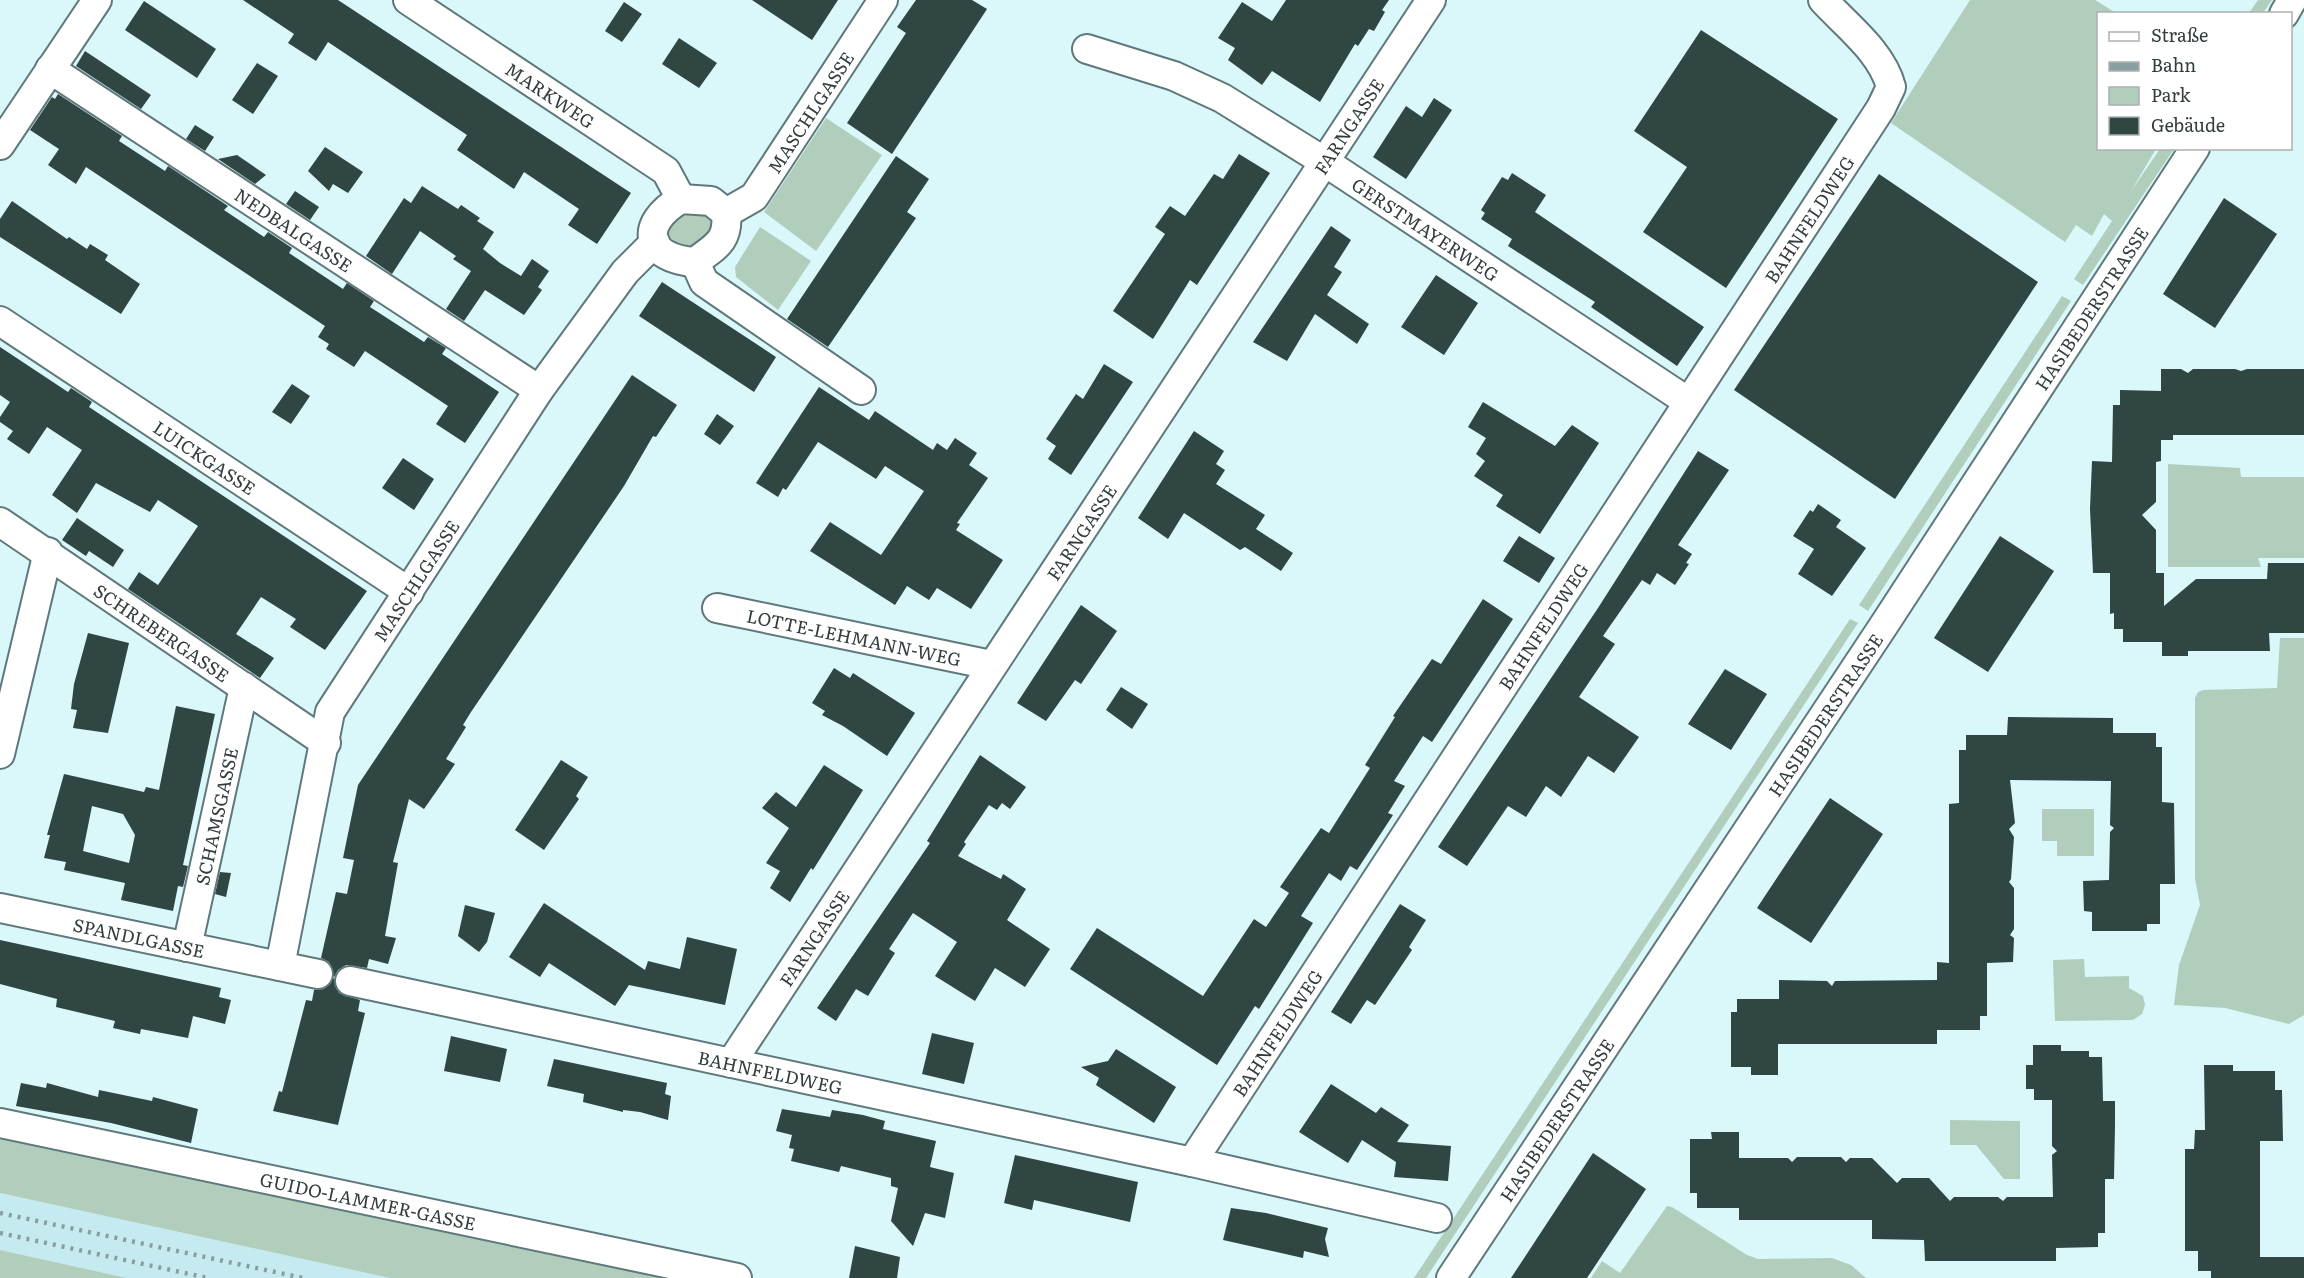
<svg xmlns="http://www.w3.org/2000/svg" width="2304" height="1278" font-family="Literata,serif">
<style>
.built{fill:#c5ebf0}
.green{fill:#b1cebc}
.building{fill:#2f4642;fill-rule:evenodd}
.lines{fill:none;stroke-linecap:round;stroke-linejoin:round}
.minor-casing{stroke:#5f787b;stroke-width:32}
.minor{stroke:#fff;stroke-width:28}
.rail{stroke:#899ea0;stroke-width:4.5;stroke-dasharray:3 6;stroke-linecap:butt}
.labels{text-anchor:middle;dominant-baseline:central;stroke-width:6;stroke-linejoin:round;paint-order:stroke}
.street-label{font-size:18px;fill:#323d3f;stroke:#fff}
</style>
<rect width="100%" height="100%" fill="#daf7fa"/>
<path class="built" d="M0 1193 390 1278H127L0 1250Z"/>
<path class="green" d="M1970 0H2095L2116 13 2098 14V148L2156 149 2131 191 2160 149H2174L2083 285 2074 279 2112 221 2104 214 2092 236 2076 225 2065 242 1891 123Z
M2258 0H2272L2263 13H2249Z
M826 118 882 155 816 251 764 212Z
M691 213C703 213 711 213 717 225L701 244 686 246 673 242 667 231 675 219Z
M760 227 811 261 778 310 736 277 735 267Z
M2062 296 2071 301 1868 611 1859 605Z
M2168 464 2240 468 2241 477H2304V558H2258L2261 567H2168Z
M1850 619 1858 623 1426 1278H1414Z
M2280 638H2304V1015L2289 1024 2225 1008 2174 1005 2179 965 2200 905 2195 879V698L2198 692 2203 690 2277 688Z
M2042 809H2094V856H2057V841H2042Z
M2084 959 2085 977 2129 976V988L2143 996 2145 1005 2142 1014 2133 1020 2055 1021 2053 960Z
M1950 1120 2020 1121V1179H2004L1976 1145H1950Z
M0 1137 669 1278H390L0 1193Z
M1667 1206 1672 1207 1747 1255 1758 1259 1832 1258 1851 1265 1866 1278H1591L1602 1261 1620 1273Z
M0 1250 127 1278H0Z"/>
<path class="building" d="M243 0H338L631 193 597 244 568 225 579 209 524 172 514 189 457 150 467 135 328 42 316 61 288 43 294 34Z
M752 0H838L812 40Z
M916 0H972L987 9 892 154 847 123 906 33 897 27Z
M1286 0H1389L1382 10 1385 12 1374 31 1369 29 1358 46 1355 44 1320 102 1272 71 1262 85 1228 60 1235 48 1218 38 1242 2 1272 21Z
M144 1 216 49 197 78 125 30Z
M624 2 642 14 622 42 605 31Z
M1701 30 1838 119 1726 288 1643 232 1687 167 1634 131Z
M679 38 717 63 699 88 662 64Z
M85 51 151 95 141 109 76 66Z
M257 63 278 76 253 114 232 100Z
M58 94 122 136 119 141 165 171 168 166 228 206 224 210 264 237 268 232 292 248 289 253 343 289 347 283 374 301 370 307 424 342 428 337 446 348 442 354 499 392 465 443 436 424 448 406 365 351 354 367 326 349 329 344 318 337 325 326 86 167 76 184 48 165 59 149 30 130 52 97 55 99Z
M1434 98 1452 110 1406 179 1373 157 1406 106 1422 117Z
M195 125 214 137 205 151 186 139Z
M325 147 363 172 348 193 333 184 329 191 308 171Z
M1239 154 1270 173 1197 285 1190 280 1153 339 1113 311 1165 234 1155 227 1170 206 1185 216 1214 174 1223 179Z
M237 155 266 175 255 184 218 159Z
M896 156 929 179 907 212 916 218 828 347 787 319Z
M1512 173 1546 195 1535 212 1704 327 1677 366 1591 307 1595 302 1508 246 1512 239 1481 219 1485 213 1481 210 1502 177 1508 180Z
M1879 174 2038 282 1895 499 1734 390Z
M422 186 458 209 461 205 480 218 477 221 494 232 483 249 500 263 521 276 532 259 549 271 538 287 542 290 524 315 485 290 464 321 446 309 471 271 453 259 456 256 420 231 392 274 366 256 404 198 411 203Z
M295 191 319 207 310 220 286 204Z
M2224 198 2277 234 2215 328 2163 294Z
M12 201 67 239 69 237 87 249 90 244 108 255 105 260 140 284 121 314 0 237V219Z
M1331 226 1351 240 1334 267 1342 272 1327 295 1369 324 1357 344 1315 314 1287 361 1253 342Z
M1436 275 1478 303 1444 355 1401 327Z
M662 282 776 357 754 392 639 316Z
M0 347 68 392 71 388 92 402 89 407 367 591 325 650 290 627 296 619 261 597 236 634 274 658 260 678 128 589 139 572 158 585 198 526 158 500 150 512 96 483 77 513 52 495 82 450 47 427 29 454 7 439 13 431 0 422V417L10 402 0 395Z
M1104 364 1133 382 1071 475 1048 459 1056 446 1046 439 1076 394 1083 399Z
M2161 369H2181L2188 373 2193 369H2235L2241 371 2247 369H2304V435H2173V440H2161V461L2156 462V502L2142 515 2156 530V573H2164V606L2196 579H2267L2268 563H2304V633H2269L2270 651H2188V656H2162V642H2123V629H2114V613L2110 614V573H2093L2090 509 2092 461 2112 462 2113 405H2120V390L2161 391Z
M632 375 677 405 656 437 653 436 624 486 471 712 463 725 466 727 446 759 455 764 438 789 424 809 409 799 393 862 398 863 385 936 396 938 388 964 369 959 367 968 346 965 338 970 334 977 329 962 321 958 336 892 347 894 354 860 343 858 358 785Z
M292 384 310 396 291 424 272 412Z
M819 387 869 420 875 411 933 450 937 443 947 450 955 438 977 453 969 465 988 478 957 523 960 524 956 530 1003 560 971 609 937 588 929 600 907 586 895 605 810 551 830 522 881 555 924 491 885 466 876 479 818 442 786 490 783 488 778 497 756 483Z
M1483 402 1555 446 1572 425 1599 443 1540 534 1496 506 1503 495 1474 476 1485 461 1476 454 1486 438 1468 427Z
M717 414 734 426 720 445 704 434Z
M1194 431 1224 451 1216 464 1225 470 1216 484 1265 515 1256 529 1293 553 1281 571 1245 547 1240 550 1184 513 1168 539 1138 518Z
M1698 451 1729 470 1678 545 1692 554 1686 563 1689 564 1675 585 1657 573 1650 585 1642 580 1603 636 1615 644 1579 697 1639 737 1614 773 1588 756 1561 797 1546 786 1526 817 1508 806 1467 866 1438 847 1598 608Z
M403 458 434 479 414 510 382 488Z
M1818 504 1841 520 1836 527 1866 548 1832 596 1798 574 1814 549 1793 536 1810 510 1813 512Z
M77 518 124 550 113 567 89 551 86 556 62 540Z
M1519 536 1555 558 1539 583 1503 561Z
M2000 536 2054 571 1988 672 1934 638Z
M1483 599 1513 619 1432 742 1423 736 1394 781 1405 786 1388 813 1393 815 1357 870 1350 866 1341 881 1329 873 1301 916 1313 923 1259 1009 1255 1006 1217 1065 1070 969 1097 928 1203 996 1254 919 1266 927 1289 893 1280 887 1321 828 1329 833 1370 768 1365 765 1395 717 1393 716 1432 659 1441 664Z
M1081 605 1117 631 1081 684 1075 680 1046 721 1017 703Z
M88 633 129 643 108 733 73 728 77 710 71 709 74 684Z
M834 668 850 678 853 673 915 713 887 756 843 726 822 715 825 711 812 703Z
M1725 669 1767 694 1731 750 1688 724Z
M1121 687 1148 704 1132 729 1106 710Z
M176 706 215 714 183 865 188 866 183 887 178 886 173 911 121 900 125 883 64 870 66 862 44 858 50 835H47L64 774 144 792 146 787 159 790ZM92 806 123 814 135 835 129 863 83 851Z
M2008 717 2113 718V733H2156V747H2162V802L2174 803 2175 884H2160V924H2147V931H2092V912L2084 911 2083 881 2109 880 2110 832 2114 828 2110 825 2111 781 2010 780 2015 823 2009 829 2014 837 2011 879 2009 882 2014 888V929L2010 935 2014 938 2013 962 1987 963V1016H1980V1030H1937V1044H1778V1075H1751V1067H1731V1012H1737V999H1779V980L1827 981 1832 986 1835 981 1937 980V962L1949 963V804L1959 803V750H1966V735H2007Z
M980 755 1026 787 1010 809 1002 803 997 810 989 805 964 842 966 844 958 856 1001 879 1003 874 1026 889 1007 920 1050 949 1025 987 995 968 975 1001 935 976 957 942 913 913 889 949 895 953 868 996 856 989 836 1021 817 1008 930 843 927 841Z
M561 760 588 777 576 796 579 799 544 850 515 830Z
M824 765 863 790 813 870 811 868 790 902 770 888 780 871 766 863 789 828 762 808 776 792 796 807Z
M1830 798 1883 834 1811 943 1757 908Z
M220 872 231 873 226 897 215 894Z
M544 903 645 970 648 961 680 969 687 937 737 949 725 1005 629 985 615 1006 549 963 540 977 509 957Z
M1400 904 1426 920 1409 947 1412 950 1375 1005 1367 1000 1351 1024 1331 1012Z
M465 905 495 913 487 942 479 952 458 936Z
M0 940 221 988 219 997 231 1000 225 1024 193 1016 188 1038 141 1029 140 1034 113 1028 115 1021 56 1007 57 999 0 984Z
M334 978 339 993 360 1000 358 1011 365 1013 338 1125 273 1111 279 1091 282 1092 306 1000 312 1001 314 990 324 989Z
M932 1033 974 1043 964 1084 922 1074Z
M451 1036 507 1049 500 1082 444 1071Z
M2033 1045H2061V1051H2089V1057H2102L2103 1101H2115V1125L2114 1179H2105V1233H2098V1247L2056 1248V1261H1925L1924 1240 1872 1239V1220H1739V1208H1697V1193H1690V1139H1712L1711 1132H1739V1158H1788L1792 1162 1797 1157H1841L1846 1162 1850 1158H1872L1897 1183 1902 1178H1929L1950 1201 1954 1197H1998L2003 1201 2007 1197H2053L2052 1155 2057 1151 2052 1146V1100H2034V1089H2026V1065H2033Z
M1116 1049 1176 1087 1154 1123 1096 1085 1099 1078 1081 1067 1108 1061Z
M554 1059 667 1083 665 1094 671 1096 668 1120 640 1112 623 1110V1112L583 1102 584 1094 547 1086Z
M2204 1065H2233V1071H2275V1090H2282L2283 1141H2260V1257H2304V1278H2211V1271H2198V1251H2185V1149H2194L2195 1130H2205Z
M21 1083 46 1088 47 1083 98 1097 99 1090 152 1101 153 1097 198 1109 191 1143 111 1123 16 1106Z
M1331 1084 1376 1113 1381 1107 1409 1125 1397 1142 1451 1146 1448 1181 1394 1177 1396 1162 1362 1140 1348 1163 1299 1132Z
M782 1109 830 1117 832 1110 863 1115 885 1121 883 1129 936 1141 930 1167 954 1173 945 1218 925 1213 913 1246 891 1221 898 1188 891 1186V1178L841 1166 839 1172 791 1161 794 1149 789 1148 792 1135 776 1131Z
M1593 1153 1646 1189 1587 1278H1511Z
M1015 1155 1138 1182 1130 1222 1034 1200 1032 1210 1004 1203Z
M1231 1208 1266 1213 1328 1228 1325 1239 1329 1257 1304 1251 1303 1258 1223 1240Z
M855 1246 900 1257 897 1278H849Z"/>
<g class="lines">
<g class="minor-casing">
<g id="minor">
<path id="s1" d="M408 0 666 171 681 199"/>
<path d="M2284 14 2292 0"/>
<path id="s2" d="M1087 49 1174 76 1222 98 1325 162 1687 401"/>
<path id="s3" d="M50 69 539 390"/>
<path d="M0 145 97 0"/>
<path d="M681 199 711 201 726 213C729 241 716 246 695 262 645 259 638 224 681 199Z"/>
<path id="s4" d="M726 213 754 197 883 0"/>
<path d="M695 262 704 282 861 390"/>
<path id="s5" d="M0 321 409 592"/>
<path id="s6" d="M0 522 326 743"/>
<path id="s7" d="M717 608 991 665"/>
<path d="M0 754 48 552"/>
<path id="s8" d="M0 908 318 974"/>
<path id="s9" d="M187 947 244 687"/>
<path id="s10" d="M280 966 330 712 539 390 625 272 655 242"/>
<path id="s11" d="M350 981 1192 1162"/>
<path id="s12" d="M731 1063 1431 0"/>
<path id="s13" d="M0 1123 737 1278"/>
<path id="s14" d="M1437 1218 1192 1162 1881 108 1891 87C1882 52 1847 26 1823 0"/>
<path id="s15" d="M1451 1278 1882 628 2195 148"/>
</g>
</g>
<use href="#minor" class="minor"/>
<path class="rail" d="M0 1213 303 1278
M0 1233 208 1278"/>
</g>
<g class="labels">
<g class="street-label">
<text stroke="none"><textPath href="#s1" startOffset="171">MARKWEG</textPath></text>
<text stroke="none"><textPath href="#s4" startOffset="134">MASCHLGASSE</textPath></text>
<text stroke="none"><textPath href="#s12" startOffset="1122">FARNGASSE</textPath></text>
<text stroke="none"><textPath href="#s14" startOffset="1378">BAHNFELDWEG</textPath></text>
<text stroke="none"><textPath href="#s3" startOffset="292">NEDBALGASSE</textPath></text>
<text stroke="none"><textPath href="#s2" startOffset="386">GERSTMAYERWEG</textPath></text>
<text stroke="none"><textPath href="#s15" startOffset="1162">HASIBEDERSTRASSE</textPath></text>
<text stroke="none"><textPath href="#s5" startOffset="246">LUICKGASSE</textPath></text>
<text stroke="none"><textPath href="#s12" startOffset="636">FARNGASSE</textPath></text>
<text stroke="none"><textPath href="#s10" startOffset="416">MASCHLGASSE</textPath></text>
<text stroke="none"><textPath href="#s14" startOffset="892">BAHNFELDWEG</textPath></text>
<text stroke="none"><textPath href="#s6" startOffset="196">SCHREBERGASSE</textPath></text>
<text stroke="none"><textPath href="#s7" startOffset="140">LOTTE-LEHMANN-WEG</textPath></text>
<text stroke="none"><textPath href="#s15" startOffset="676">HASIBEDERSTRASSE</textPath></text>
<text stroke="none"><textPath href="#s9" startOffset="134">SCHAMSGASSE</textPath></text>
<text stroke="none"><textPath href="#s8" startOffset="142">SPANDLGASSE</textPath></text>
<text stroke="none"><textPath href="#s12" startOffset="150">FARNGASSE</textPath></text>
<text stroke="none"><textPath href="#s14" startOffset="406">BAHNFELDWEG</textPath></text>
<text stroke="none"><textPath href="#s11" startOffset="430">BAHNFELDWEG</textPath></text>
<text stroke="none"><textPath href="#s15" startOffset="190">HASIBEDERSTRASSE</textPath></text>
<text stroke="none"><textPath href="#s13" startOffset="376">GUIDO-LAMMER-GASSE</textPath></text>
</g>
</g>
<rect x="2097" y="12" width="195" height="138" fill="#ffffff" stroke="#adb1b2" stroke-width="1.5"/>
<rect x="2109" y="32" width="30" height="9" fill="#ffffff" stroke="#adb1b2" stroke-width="1.5"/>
<text x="2151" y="42" font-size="18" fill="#323d3f">Straße</text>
<rect x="2109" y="62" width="30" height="9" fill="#899ea0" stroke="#adb1b2" stroke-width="1.5"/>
<text x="2151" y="72" font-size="18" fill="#323d3f">Bahn</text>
<rect x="2109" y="87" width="30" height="18" fill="#b1cebc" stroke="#adb1b2" stroke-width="1.5"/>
<text x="2151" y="102" font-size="18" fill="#323d3f">Park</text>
<rect x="2109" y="117" width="30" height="18" fill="#2f4642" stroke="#adb1b2" stroke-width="1.5"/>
<text x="2151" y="132" font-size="18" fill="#323d3f">Gebäude</text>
</svg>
